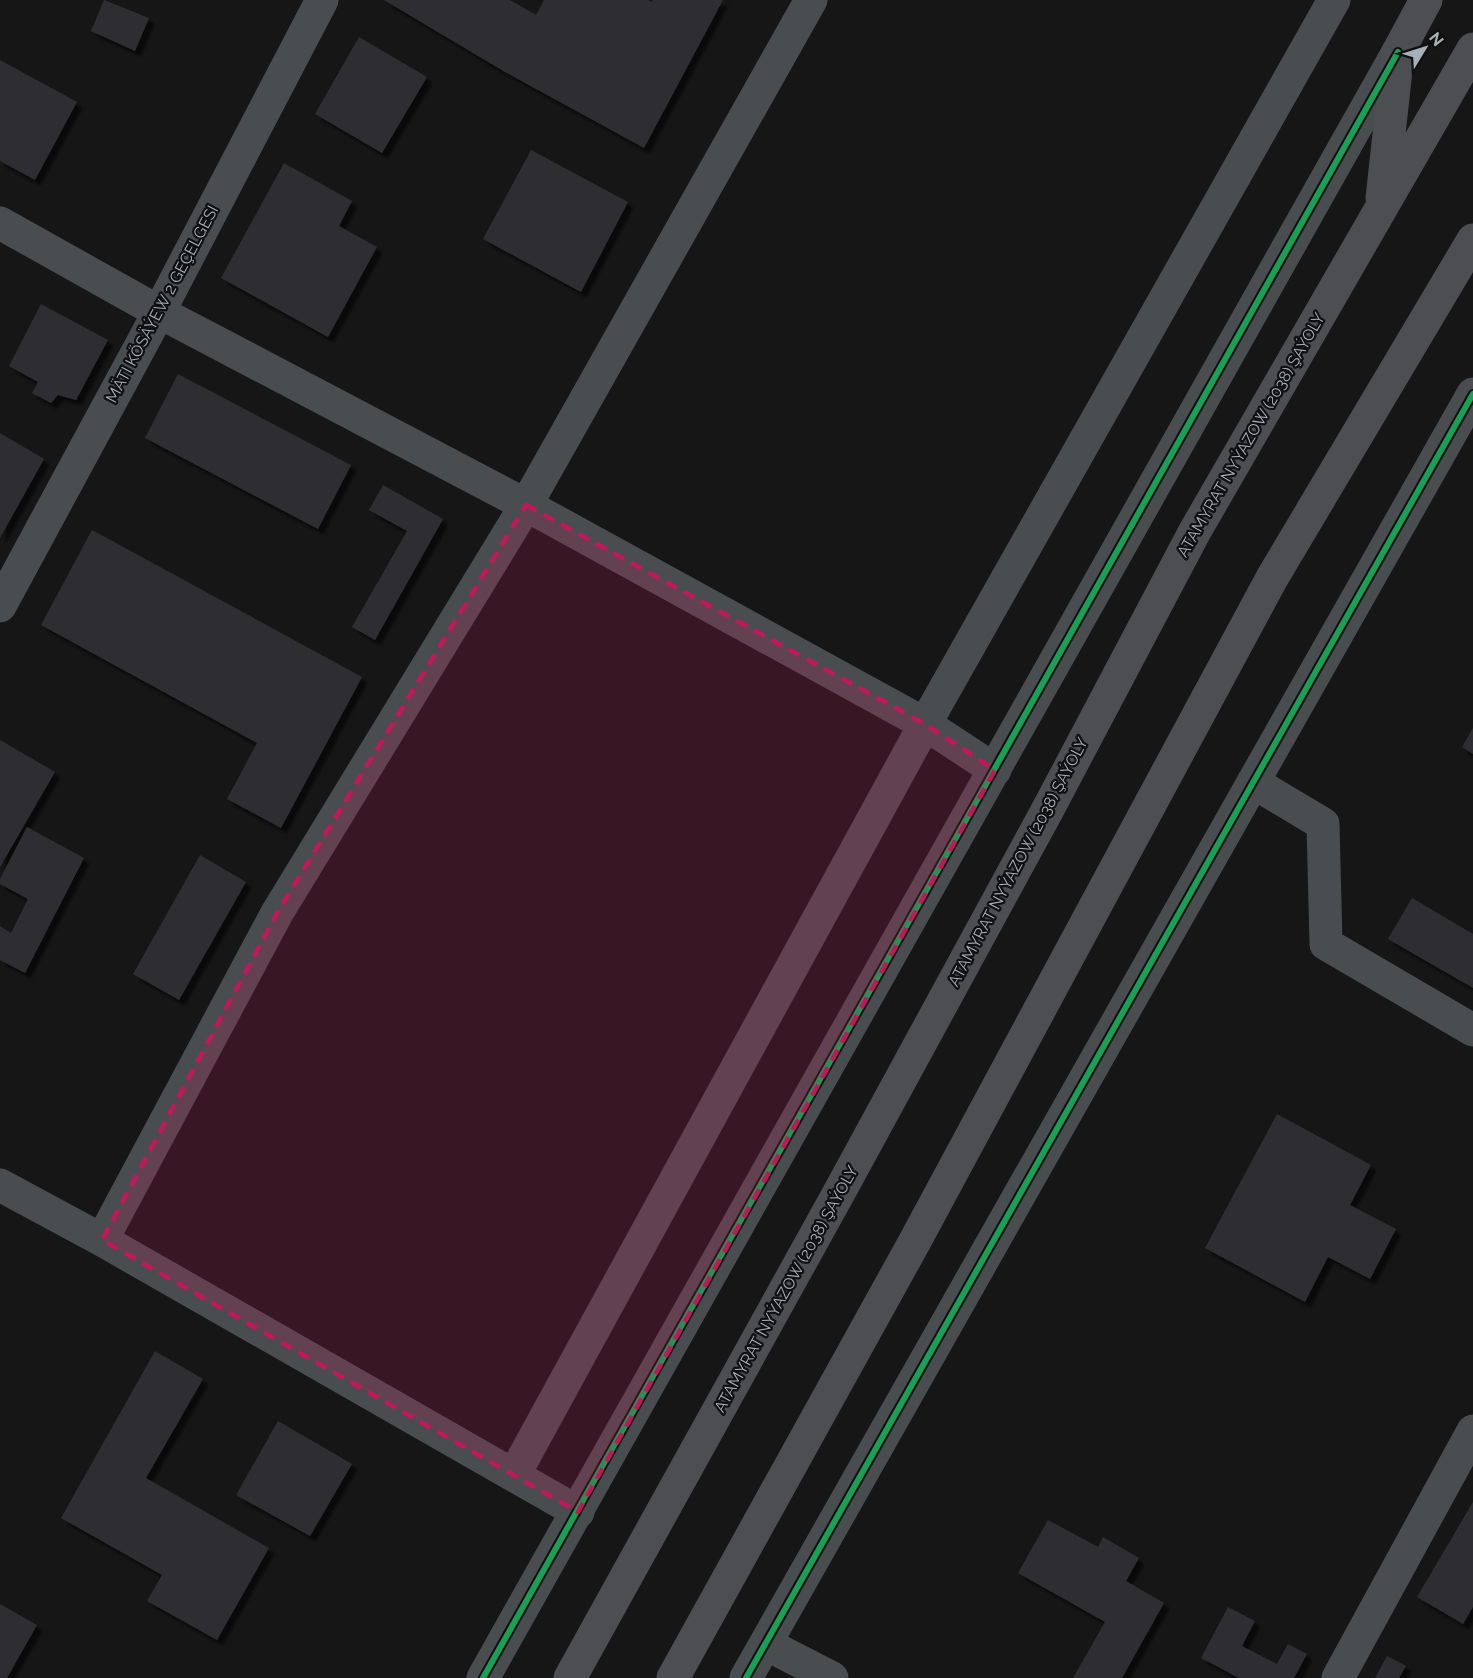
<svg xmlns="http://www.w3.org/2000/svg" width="1473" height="1678" font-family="Raleway,sans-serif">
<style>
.building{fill:#2f2f30;filter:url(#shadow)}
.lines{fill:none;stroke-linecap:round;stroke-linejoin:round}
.minor{stroke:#4a4d4f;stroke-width:33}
.major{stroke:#4c4e51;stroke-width:33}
.cycleway-casing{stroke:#101012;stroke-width:10}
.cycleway{stroke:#1a9f57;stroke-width:6}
.marked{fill:#c2185b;fill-opacity:0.2;stroke:#c2185b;stroke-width:4.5;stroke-dasharray:12 8;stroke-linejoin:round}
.labels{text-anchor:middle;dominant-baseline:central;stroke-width:4.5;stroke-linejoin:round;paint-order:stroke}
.street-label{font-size:16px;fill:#a7afb7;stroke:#101012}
</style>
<defs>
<filter id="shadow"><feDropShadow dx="5.5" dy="5.5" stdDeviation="1.5" flood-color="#0009"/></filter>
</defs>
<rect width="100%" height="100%" fill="#161616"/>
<path class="building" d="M104 0 149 18 135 51 91 31Z
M384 0H510L536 15 544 0H648L652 2 653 0H723L644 148 505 72Z
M359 37 427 77 382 153 315 114Z
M0 60 77 102 35 180 0 161Z
M531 150 628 202 581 292 483 239Z
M284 163 352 201 339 226 377 247 328 337 221 278Z
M41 304 108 340 76 400 58 395 51 403 32 393 38 382 9 366Z
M178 374 351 465 318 529 145 438Z
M0 433 44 459 0 538Z
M383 485 443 519 375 640 352 627 407 531 369 510Z
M92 530 362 677 281 828 227 799 257 743 41 625Z
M1473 728V754L1462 747Z
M0 740 55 772 0 867Z
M27 827 84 858 25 973 0 960V926L11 933 28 899 0 884V879Z
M200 855 246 882 179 1000 133 974Z
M1412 898 1473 934V988L1388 939Z
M1277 1114 1371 1165 1350 1205 1396 1229 1370 1279 1328 1257 1305 1302 1205 1248Z
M155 1351 203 1379 146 1478 269 1548 217 1640 147 1601 162 1575 61 1518Z
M278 1421 352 1464 310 1536 236 1495Z
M1473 1502V1607L1463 1624 1417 1597Z
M1048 1520 1098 1547 1103 1537 1139 1558 1126 1581 1164 1603 1122 1678H1073L1105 1622 1018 1573Z
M0 1604 37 1625 7 1678H0Z
M1228 1607 1255 1621 1242 1646 1277 1664 1288 1644 1307 1654 1294 1678H1239L1201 1658Z
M1387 1656 1406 1666 1399 1678H1375Z"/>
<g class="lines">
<path class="minor" d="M0 223 159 312 526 505 925 724 995 770
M0 606 159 312 322 0
M1253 782 1323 824 1326 944 1473 1030
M0 1185 102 1240 578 1512
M102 1240 277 913 526 505 811 0
M514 1475 925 724 1334 0
M766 1644 832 1678
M483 1678 1398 52
M746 1678 1473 394
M1338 1678 1473 1431"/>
<path class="major" d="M1382 198 1398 52 1426 0
M570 1678 841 1189 1048 809 1195 531 1473 49
M673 1678 915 1241 1272 578 1473 240"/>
<g class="cycleway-casing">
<path id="cycleway" d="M483 1678 1398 52
M746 1678 1473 394"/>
</g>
<use href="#cycleway" class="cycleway"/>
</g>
<path class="marked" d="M526 505 925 724 995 770 578 1512 102 1240 277 913Z"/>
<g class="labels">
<g class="street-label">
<text transform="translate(162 304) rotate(-62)">MÄTI KÖSÄÝEW 2 GEÇELGESI</text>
<text transform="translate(1251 435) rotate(-60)">ATAMYRAT NYÝAZOW (2038) ŞAÝOLY</text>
<text transform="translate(1018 862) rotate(-62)">ATAMYRAT NYÝAZOW (2038) ŞAÝOLY</text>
<text transform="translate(786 1289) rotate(-61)">ATAMYRAT NYÝAZOW (2038) ŞAÝOLY</text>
</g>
</g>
<g transform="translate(1425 48) rotate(52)" stroke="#101012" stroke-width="4.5" paint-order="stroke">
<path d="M0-4.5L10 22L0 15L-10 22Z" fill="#a7afb7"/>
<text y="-9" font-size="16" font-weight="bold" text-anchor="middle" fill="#a7afb7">N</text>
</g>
</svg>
